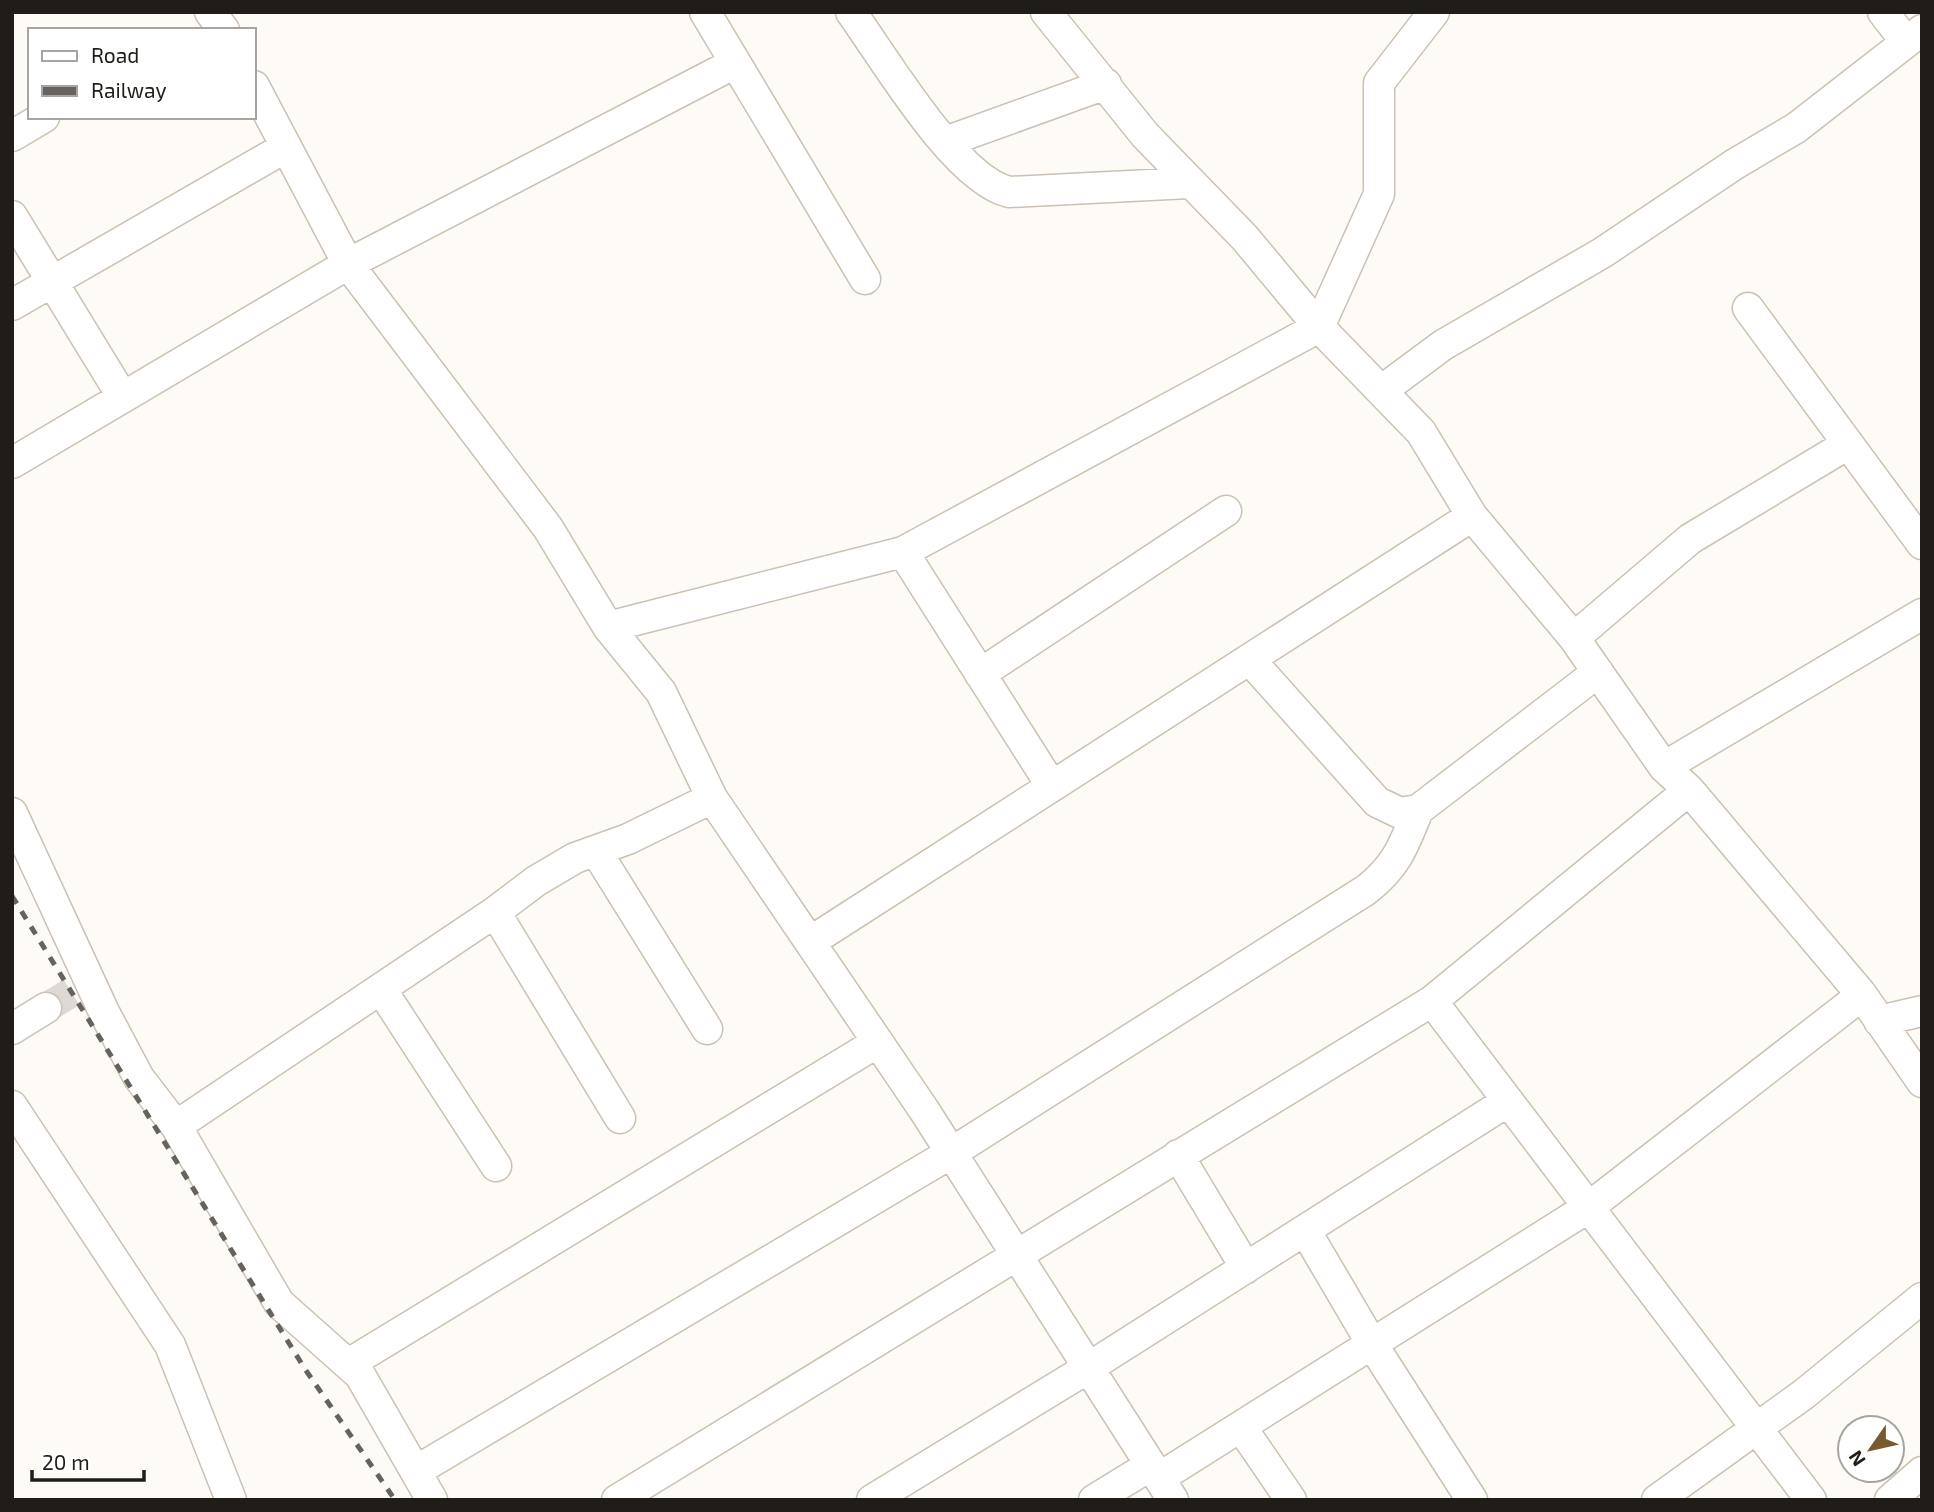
<svg xmlns="http://www.w3.org/2000/svg" width="1934" height="1512" font-family="'Exo 2',sans-serif">
<style>
.lines{fill:none;stroke-linecap:round;stroke-linejoin:round}
.minor-tunnel{stroke:#ddd9d4;stroke-width:30;stroke-dasharray:30 15;stroke-linecap:butt}
.minor-casing{stroke:#cbc1b4;stroke-width:33}
.minor{stroke:#fff;stroke-width:30}
.rail{stroke:#66635e;stroke-width:5;stroke-dasharray:9 9;stroke-linecap:butt}
</style>
<rect width="100%" height="100%" fill="#fefaf5"/>
<g class="lines">
<path class="minor-tunnel" d="M46 1008 75 990"/>
<g class="minor-casing">
<path id="minor" d="M210 12 224 30
M705 12 865 279
M851 12C885 59 955 179 1009 192L1189 183
M1046 12 1145 135 1245 238 1319 327 1421 432 1472 516 1574 638 1664 767 1689 790 1862 995 1922 1082
M1883 12 1906 42
M254 86 348 264 548 528 608 627 661 692 712 798 924 1110 1173 1500
M12 136 44 117
M945 142 1106 84
M12 216 122 396
M12 305 286 147
M1748 308 1922 544
M1381 391 1443 345 1602 253 1735 164 1796 128 1922 30
M12 463 348 264 735 63
M903 552 1051 785
M608 627 903 552 1319 327 1379 194V83L1434 12
M1574 638 1690 539 1848 444
M1250 660 1377 802 1400 813 1418 810 1598 672
M980 674 1226 511
M1664 767 1922 614
M12 813 104 1012 139 1078 176 1126 279 1303 360 1375 432 1500
M596 851 707 1029
M495 912 620 1118
M810 942 1472 516
M381 989 496 1166
M1432 1001 1811 1500
M1879 1021 1922 1011
M12 1029 46 1008
M12 1106 170 1345 231 1500
M176 1126 495 912 536 881 575 858 628 839 712 798
M1178 1155 1246 1268
M1305 1230 1372 1344 1472 1500
M350 1363 878 1042
M1241 1427 1291 1500
M416 1471 951 1153 1366 890C1397 866 1404 845 1418 810
M1159 1478 1589 1207 1862 995
M617 1500 1432 1001 1689 790
M872 1500 1088 1368 1508 1101
M1094 1500 1151 1465
M1657 1500 1804 1394 1922 1298
M1890 1500 1922 1472"/>
</g>
<use href="#minor" class="minor"/>
<path class="rail" d="M12 896 305 1369 395 1500"/>
</g>
<rect width="1934" height="1512" fill="none" stroke="#201d18" stroke-width="28"/>
<rect x="28" y="28" width="228" height="91" fill="#ffffff" stroke="#a6a5a3" stroke-width="2"/>
<rect x="42" y="51" width="35" height="10" fill="#ffffff" stroke="#a6a5a3" stroke-width="2"/>
<text x="91" y="63" font-size="21" fill="#201d18">Road</text>
<rect x="42" y="86" width="35" height="10" fill="#66635e" stroke="#a6a5a3" stroke-width="2"/>
<text x="91" y="98" font-size="21" fill="#201d18">Railway</text>
<g transform="translate(1871 1449) rotate(236)"><circle r="33" fill="#ffffff" stroke="#a6a5a3" stroke-width="2"/>
<path d="M0-5L12 26L0 18L-12 26Z" fill="#79592f"/>
<text y="-10" font-size="19" font-weight="bold" text-anchor="middle" fill="#201d18">N</text>
</g>
<path d="M32 1470v10h112v-10" fill="none" stroke="#201d18" stroke-width="3.5"/>
<text x="42" y="1470" font-size="21" fill="#201d18" stroke="#ffffff" stroke-width="5" paint-order="stroke">20 m</text>
</svg>
